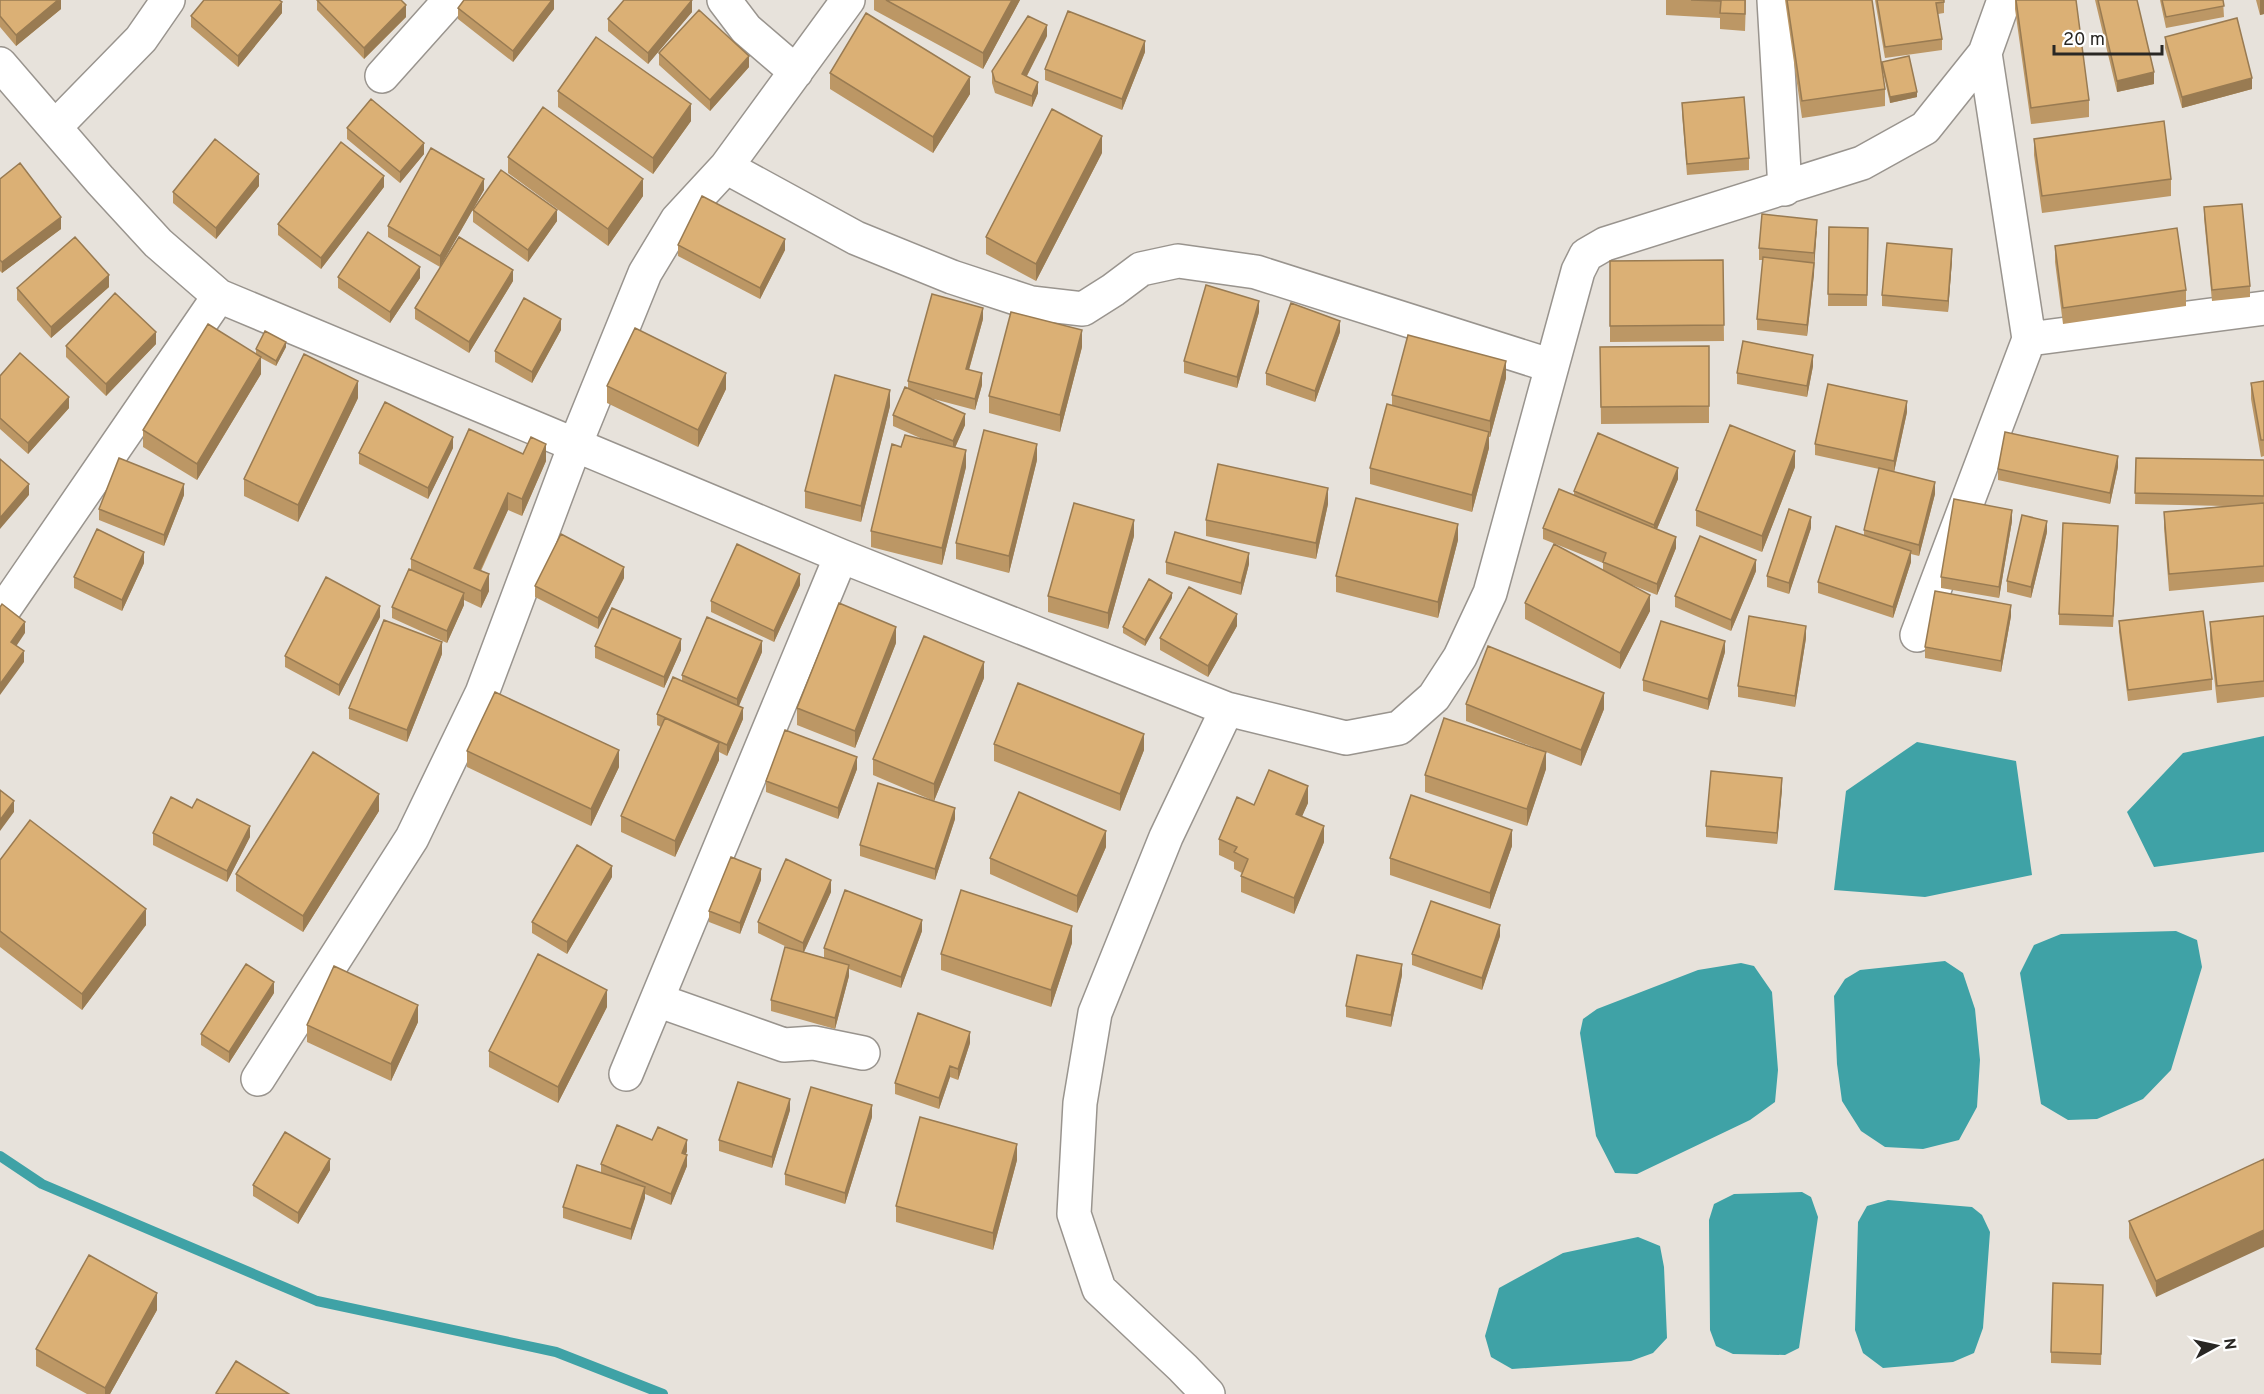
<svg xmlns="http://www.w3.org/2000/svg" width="2264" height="1394" font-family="Overpass,sans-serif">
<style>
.water{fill:#3fa2a6}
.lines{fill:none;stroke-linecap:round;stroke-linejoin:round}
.stream{stroke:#3fa2a6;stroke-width:10}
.minor-casing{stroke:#99948e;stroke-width:36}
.minor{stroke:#fff;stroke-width:33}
.wall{fill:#bc9765}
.shaded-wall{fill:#997b52}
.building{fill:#dbb075;stroke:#997b52;stroke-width:1.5}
</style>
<rect width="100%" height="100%" fill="#e7e2db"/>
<path class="water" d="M2264 736V852L2154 867 2127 812 2183 753Z
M1917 742 2016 761 2032 875 1925 897 1834 890 1846 791Z
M2176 931 2197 940 2202 967 2171 1070 2143 1099 2097 1119 2068 1120 2041 1104 2020 973 2034 945 2061 934Z
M1945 961 1963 973 1975 1009 1980 1060 1977 1107 1959 1140 1923 1149 1885 1147 1861 1131 1842 1101 1837 1064 1834 996 1845 979 1860 970Z
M1741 963 1754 966 1772 992 1778 1070 1775 1102 1750 1120 1637 1174 1615 1173 1596 1136 1580 1033 1583 1019 1597 1009 1698 970Z
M1802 1192 1811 1197 1818 1217 1799 1348 1785 1355 1733 1354 1716 1346 1710 1330 1709 1220 1714 1204 1734 1194Z
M1888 1200 1972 1207 1982 1215 1990 1232 1983 1328 1974 1353 1953 1362 1883 1368 1863 1353 1855 1330 1858 1222 1867 1206Z
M1638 1237 1660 1246 1664 1267 1667 1338 1653 1353 1631 1361 1512 1369 1491 1357 1485 1336 1499 1288 1563 1253Z"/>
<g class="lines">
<path class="stream" d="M0 1156 42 1184 317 1301 556 1352 663 1394"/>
<g class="minor-casing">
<path id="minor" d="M724 0 746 29 796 72
M1774 0 1785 189
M0 64 100 180 158 243 219 296 841 556 1227 709 1346 738 1399 728 1434 697 1460 657 1490 593 1578 271 1586 255 1605 244 1862 163 1925 128 1985 53 2004 0
M382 76 450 0
M55 127 141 39 168 0
M726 167 856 238 952 277 1031 303 1083 309 1113 290 1141 269 1178 261 1256 272 1552 366
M2029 339 2264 308
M0 615 219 296
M1917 635 2029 339 1985 53
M657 1000 784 1045 814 1043 863 1053
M626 1074 841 556
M258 1079 412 838 482 693 575 445 645 273 677 220 726 167 848 0
M1208 1394 1183 1368 1099 1289 1074 1214 1080 1103 1095 1013 1166 837 1227 709"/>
</g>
<use href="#minor" class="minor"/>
</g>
<path class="wall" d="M0 0H61V9L16 46 0 27Z
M317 0H401L406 17 364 59 317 10Z
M554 0V9L513 62 458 19V8Z
M874 0H1020L983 69 874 10Z
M1666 0H1746L1745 31 1720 29V18L1666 15Z
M1785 0H1872L1885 89V106L1802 118Z
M1875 0H1944V13L1938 14 1942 39V50L1885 58Z
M2015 0H2076L2089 100V117L2031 124 2015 9Z
M2095 0H2137L2154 84 2117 92Z
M2160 0H2223L2224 17 2166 28Z
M2256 0H2264V14L2260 15Z
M692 12 648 64 608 31V19Z
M282 13 238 67 191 27V16Z
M1047 36 1027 76 1038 93 1032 107 995 93 992 83V71Z
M2165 37 2252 89 2182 108 2165 48Z
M1145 52 1122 110 1045 80V69Z
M659 53 749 67 710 111 659 65Z
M1882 62 1917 97 1890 103 1882 68Z
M830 73 970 94 933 153 830 89Z
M558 91 691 121 653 174 558 107Z
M1682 103 1749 158V170L1687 175 1682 114Z
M347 128 424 154 400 183 347 139Z
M2034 139 2171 179V196L2042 213 2034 155Z
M1102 153 1036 281 986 254V237Z
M508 157 643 196 608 246 508 173Z
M0 179 61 229 2 273 0 271Z
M259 186 216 239 173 203V192Z
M384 187 321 269 278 235V224Z
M484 190 440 267 388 237V226Z
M2204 207 2250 286V297L2212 301 2204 218Z
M473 210 557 221 528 262 473 222Z
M1829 227 1868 228 1867 306H1828Z
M1817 231 1814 263V274L1807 336 1757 330V319L1763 260H1759V248Z
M678 245 785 250 760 299 678 256Z
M2055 246 2186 290V306L2063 324 2055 262Z
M1723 260 1724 341 1610 342V261Z
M1952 260 1948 312 1882 306V295Z
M338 277 420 278 390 323 338 288Z
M513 281 469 353 415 319V308Z
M109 287 51 338 17 300V288Z
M1259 312 1237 388 1184 373V361Z
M983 319 969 370 982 385 975 410 926 397 965 425 955 448 966 467 942 565 871 547V531L901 447 927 441 893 426V415L908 389V381Z
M561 330 532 383 495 362V351Z
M1340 332 1315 402 1266 385V373Z
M156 344 106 396 66 357V346Z
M1709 346V423L1601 424 1600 347Z
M286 347 276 366 261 358V374L197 480 143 447V430L256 354V349Z
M1082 347 1060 432 989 413V396Z
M1813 366 1807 397 1737 384V373Z
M0 376 69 408 28 454 0 429Z
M1506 378 1490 437H1489V448L1472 512 1370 484V468L1392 406V395Z
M2264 381V456L2261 457 2251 399V383Z
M607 386 726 389 698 447 607 403Z
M358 398 298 522 244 496V479Z
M890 406 861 522 805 508V491Z
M1907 412 1894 472 1935 494 1919 556 1911 554V562L1893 618 1818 593V582L1864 536V530L1879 469 1815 455V444Z
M453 448 428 499 359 464V453Z
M523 454 546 461 522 516 508 510 481 571 489 591 481 608 464 600V605L447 643 392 618V607L411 570V559Z
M2136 458 2264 460V582L2169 591 2164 528V512L2224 506 2135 504Z
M1037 460 1009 573 956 559V543Z
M1795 467 1762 552 1696 526V510Z
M2118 467 2110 504 1998 480V469Z
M1678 479 1657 529 1676 548 1657 595 1632 585 1650 611 1620 669 1525 619V603L1603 570V563L1543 539V528L1574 495V491Z
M184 495 164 546 99 520V509Z
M1328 504 1316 559 1206 536V520Z
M2012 521 1999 598 1941 588V577Z
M1811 528 1789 594 1767 587V576Z
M2047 532 2031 598 2007 592V581Z
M1134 536 1108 629 1048 612V596Z
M2118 537 2113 627 2059 625V614Z
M1458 540 1438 618 1336 592V576Z
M1166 562 1249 564 1241 595 1166 574Z
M144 563 122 611 74 588V577Z
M1756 571 1731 631 1675 607V596Z
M624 578 598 629 535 597V586Z
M800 585 774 642 711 612V601Z
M1172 598 1145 646 1123 633V627Z
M2011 616 2001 672 1925 658V647Z
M2264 616V697L2217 703 2210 639V622Z
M380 617 339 696 285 667V656Z
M2119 621 2212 679V690L2128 701 2119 632Z
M1237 626 1208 677 1160 650V638Z
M1806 638 1795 707 1738 697V686Z
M896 643 855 748 797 725V708Z
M595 646 681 650 664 688 595 658Z
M762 652 739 706 743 719 727 756 719 752V760L675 857 621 832V816L661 727 657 725V714L682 681V675Z
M1725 652 1708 710 1643 691V680Z
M442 654 407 742 349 719V708Z
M984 678 934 801 873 775V759Z
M1466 704 1604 709 1581 766 1546 752V769L1527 826 1425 792V775L1543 751 1466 721Z
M994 744 1144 750 1120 811 994 761Z
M467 751 619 767 591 826 467 767Z
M857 769 838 819 766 792V781Z
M1782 789 1777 844 1706 837V826Z
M1308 803 1302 816 1324 842 1294 914 1241 892V876L1242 873 1234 869V862L1219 855V839L1254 805Z
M192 808 250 837 227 882 153 845V833Z
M379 811 303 932 236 891V874Z
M955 819 935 880 860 856V845Z
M1512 846 1490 909 1390 875V858Z
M1106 847 1077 913 990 874V858Z
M0 860 146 925 82 1010 0 947Z
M612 877 567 954 532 933V922Z
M761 880 740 934 709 922V911Z
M831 892 804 952 824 958V948L922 931 901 988 849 969V976L835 1029 771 1011V1000L789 948 758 933V922Z
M1500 936 1482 990 1412 965V954Z
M1072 943 1051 1007 941 970V954Z
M1402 975 1391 1027 1346 1017V1006Z
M274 993 229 1063 201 1045V1034Z
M607 1007 558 1103 489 1067V1051Z
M418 1022 391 1081 307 1042V1025Z
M970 1043 958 1080 950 1077 939 1109 895 1094V1083Z
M790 1110 772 1168 719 1151V1140Z
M872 1117 845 1204 785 1185V1174Z
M652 1140 687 1151 686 1154 687 1166 671 1205 645 1194V1198L631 1240 563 1218V1207L601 1173V1164Z
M2264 1159 2156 1297 2129 1238V1221Z
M1017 1160 993 1250 896 1222V1206Z
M330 1170 298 1224 253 1196V1185Z
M2103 1285 2101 1365 2051 1363V1352Z
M157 1310 110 1394H87L36 1366V1349Z"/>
<path class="shaded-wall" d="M58 0H61V9L16 46V35Z
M552 0H554V9L513 62V51Z
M692 0V12L648 64V53Z
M1012 0H1020L983 69V53Z
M2260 0H2264V14L2260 15Z
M282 2V13L238 67V56Z
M406 5V17L364 59V48Z
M1047 25V36L1022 85V74Z
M1145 41V52L1122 110V99Z
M749 56V67L710 111V100Z
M2154 72V84L2117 92V81Z
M970 77V94L933 153V137Z
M2252 78V89L2182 108V97Z
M1038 82V93L1032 107V96Z
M1917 92V97L1890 103V97Z
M691 104V121L653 174V158Z
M1102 136V153L1036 281V264Z
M424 143V154L400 183V172Z
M259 174V186L216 239V228Z
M384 176V187L321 269V258Z
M484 179V190L440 267V256Z
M643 179V196L608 246V229Z
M557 210V221L528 262V250Z
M61 217V229L2 273V262Z
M1817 220 1814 274 1807 336V325L1814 264V253Z
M785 239V250L760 299V288Z
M1952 249V260L1948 312V301Z
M420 267V278L390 323V312Z
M513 270V281L469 353V342Z
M109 275V287L51 338V327Z
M1259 301V312L1237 388V377Z
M983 308V319L966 380V369Z
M561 319V330L532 383V372Z
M1340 321V332L1315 402V391Z
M1082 330V347L1060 432V415Z
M156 332V344L106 396V384Z
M286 342V347L276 366V361Z
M1813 355V366L1807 397V386Z
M261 357V374L197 480V464Z
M1506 361V378L1490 437V421Z
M726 373V389L698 447V430Z
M982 373V385L975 410V399Z
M358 381V398L298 522V505Z
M890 390V406L861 522V506Z
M69 397V408L28 454V443Z
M1907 401V412L1894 472V461Z
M965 414V425L953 452V441Z
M1489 432V448L1472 512V495Z
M453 437V448L428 499V488Z
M546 444V461L522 516V499Z
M1037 444V460L1009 573V556Z
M966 450V467L942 565V548Z
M1795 451V467L1762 552V536Z
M2118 456V467L2110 504V493Z
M1678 468V479L1654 536V525Z
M1935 482V494L1919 556V545Z
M29 484V495L0 529V518Z
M184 484V495L164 546V535Z
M1328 488V504L1316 559V543Z
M508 493V510L474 584V568Z
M2012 510V521L1999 598V587Z
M1811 517V528L1789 594V583Z
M1134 520V536L1108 629V613Z
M2047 521V532L2031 598V587Z
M1458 524V540L1438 618V602Z
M1676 537V548L1657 595V584Z
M1911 551V562L1893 618V607Z
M144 552V563L122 611V600Z
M1249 553V564L1241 595V583Z
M1756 560V571L1731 631V620Z
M624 567V578L598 629V618Z
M489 574V591L481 608V591Z
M800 574V585L774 642V631Z
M464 593V605L447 643V631Z
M1172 593V598L1145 646V640Z
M1650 595V611L1620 669V653Z
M2011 605V616L2001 672V661Z
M380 606V617L339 696V685Z
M1237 614V626L1208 677V666Z
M25 622V633L11 654V642Z
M1806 626V638L1795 707V696Z
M896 627V643L855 748V731Z
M681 639V650L664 688V677Z
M762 641V652L737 710V699Z
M1725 641V652L1708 710V699Z
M442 642V654L407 742V730Z
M24 651V662L0 695V684Z
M984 662V678L934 801V784Z
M1604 693V709L1581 766V750Z
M743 708V719L727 756V745Z
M1144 734V750L1120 811V794Z
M719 743V760L675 857V841Z
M619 750V767L591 826V809Z
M1546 752V769L1527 826V809Z
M857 757V769L838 819V808Z
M1782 778V789L1777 844V833Z
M1308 786V803L1296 830V814Z
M379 794V811L303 932V916Z
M14 801V812L0 831V820Z
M955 808V819L935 880V869Z
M250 826V837L227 882V871Z
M1324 826V842L1294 914V898Z
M1512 830V846L1490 909V893Z
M1106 831V847L1077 913V896Z
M612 866V877L567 954V942Z
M761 869V880L740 934V923Z
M831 880V892L803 954V943Z
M146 909V925L82 1010V994Z
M922 920V931L901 988V977Z
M1500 925V936L1482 990V978Z
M1072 926V943L1051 1007V990Z
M1402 964V975L1391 1027V1015Z
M849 965V976L835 1029V1018Z
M274 982V993L229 1063V1052Z
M607 990V1007L558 1103V1087Z
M418 1005V1022L391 1081V1064Z
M970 1032V1043L958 1080V1069Z
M950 1066V1077L939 1109V1098Z
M790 1099V1110L772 1168V1157Z
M872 1105V1117L845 1204V1193Z
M687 1140V1151L682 1164V1153Z
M1017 1144V1160L993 1250V1233Z
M687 1155V1166L671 1205V1194Z
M330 1159V1170L298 1224V1213Z
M645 1187V1198L631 1240V1229Z
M2264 1230V1247L2156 1297V1281Z
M157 1293V1310L110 1394H105V1388Z"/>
<path class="building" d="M0 0H58L16 35 0 16Z
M204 0H279L282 2 238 56 191 16Z
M317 0H401L406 5 364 48Z
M464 0H552L513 51 458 8Z
M624 0H692L648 53 608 19Z
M886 0H1012L983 53Z
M1691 0H1745V14L1720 13 1721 1Z
M1787 0H1872L1885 89 1802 101Z
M1877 0H1944V2L1936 3 1942 39 1885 47Z
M2016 0H2076L2089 100 2031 108Z
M2098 0H2137L2154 72 2117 81Z
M2162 0H2223L2224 6 2166 17Z
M699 10 749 56 710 100 659 53Z
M1068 11 1145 41 1122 99 1045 69Z
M866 13 970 77 933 137 830 73Z
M1028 16 1047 25 1022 74 1038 82 1032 96 995 81 992 71Z
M2237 18 2252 78 2182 97 2165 37Z
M596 37 691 104 653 158 558 91Z
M1909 56 1917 92 1890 97 1882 62Z
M1744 97 1749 158 1687 164 1682 103Z
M371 99 424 143 400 172 347 128Z
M543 107 643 179 608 229 508 157Z
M1052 109 1102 136 1036 264 986 237Z
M2164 121 2171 179 2042 196 2034 139Z
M215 139 259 174 216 228 173 192Z
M341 142 384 176 321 258 278 224Z
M431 148 484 179 440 256 388 226Z
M20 163 61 217 2 262 0 260V179Z
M501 170 557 210 528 250 473 210Z
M702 196 785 239 760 288 678 245Z
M2242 204 2250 286 2212 290 2204 207Z
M1762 214 1817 220 1814 253 1759 248Z
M1829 227 1868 228 1867 295 1828 294Z
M2177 228 2186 290 2063 308 2055 246Z
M368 232 420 267 390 312 338 277Z
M75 237 109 275 51 327 17 288Z
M459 237 513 270 469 342 415 308Z
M1887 243 1952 249 1948 301 1882 295Z
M1763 257 1814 263 1807 325 1757 319Z
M1723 260 1724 325 1610 326V261Z
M1206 285 1259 301 1237 377 1184 361Z
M115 293 156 332 106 384 66 346Z
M932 294 983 308 966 369 982 373 975 399 908 381Z
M524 298 561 319 532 372 495 351Z
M1291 303 1340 321 1315 391 1266 373Z
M1011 312 1082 330 1060 415 989 396Z
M208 324 261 357 197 464 143 430Z
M635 328 726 373 698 430 607 386Z
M265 331 286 342 276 361 256 349Z
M1408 335 1506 361 1490 421 1392 395Z
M1743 341 1813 355 1807 386 1737 373Z
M1709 346V406L1601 407 1600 347Z
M20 353 69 397 28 443 0 418V376Z
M304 354 358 381 298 505 244 479Z
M835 375 890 390 861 506 805 491Z
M2264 381V440H2261L2251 383Z
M1828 384 1907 401 1894 461 1815 444Z
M905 387 965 414 953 441 893 415Z
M385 402 453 437 428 488 359 453Z
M1387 404 1489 432 1472 495 1370 468Z
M1730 425 1795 451 1762 536 1696 510Z
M469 429 523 454 531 437 546 444 522 499 508 493 474 568 489 574 481 591 411 559Z
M984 430 1037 444 1009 556 956 543Z
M2005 432 2118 456 2110 493 1998 469Z
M1598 433 1678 468 1654 525 1574 491Z
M905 435 966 450 942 548 871 531 892 444 901 447Z
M119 458 184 484 164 535 99 509Z
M2136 458 2264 460V496L2135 493Z
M0 459 29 484 0 518Z
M1218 464 1328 488 1316 543 1206 520Z
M1879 468 1935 482 1919 545 1864 530Z
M1559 489 1676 537 1657 584 1603 562 1606 553 1543 528Z
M1356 498 1458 524 1438 602 1336 576Z
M1954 499 2012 510 1999 587 1941 577Z
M1074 503 1134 520 1108 613 1048 596Z
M2264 503V566L2169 574 2164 512Z
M1789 509 1811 517 1789 583 1767 576Z
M2022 515 2047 521 2031 587 2007 581Z
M2063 523 2118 526 2113 616 2059 614Z
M1836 526 1911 551 1893 607 1818 582Z
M97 529 144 552 122 600 74 577Z
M1175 532 1249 553 1241 583 1166 562Z
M561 534 624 567 598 618 535 586Z
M1700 536 1756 560 1731 620 1675 596Z
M737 544 800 574 774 631 711 601Z
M1554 544 1650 595 1620 653 1525 603Z
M409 569 464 593 447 631 392 607Z
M326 577 380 606 339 685 285 656Z
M1149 579 1172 593 1145 640 1123 627Z
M1189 587 1237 614 1208 666 1160 638Z
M1935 591 2011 605 2001 661 1925 647Z
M839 603 896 627 855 731 797 708Z
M2 604 25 622 11 642 24 651 0 684V607Z
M612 608 681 639 664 677 595 646Z
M2203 611 2212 679 2128 690 2119 621Z
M1749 616 1806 626 1795 696 1738 686Z
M2264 616V681L2217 686 2210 622Z
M707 617 762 641 737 699 682 675Z
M384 620 442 642 407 730 349 708Z
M1661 621 1725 641 1708 699 1643 680Z
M924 636 984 662 934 784 873 759Z
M1488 646 1604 693 1581 750 1466 704Z
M673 677 743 708 727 745 657 714Z
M1018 683 1144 734 1120 794 994 744Z
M495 692 619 750 591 809 467 751Z
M665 718 719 743 675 841 621 816Z
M1444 718 1546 752 1527 809 1425 775Z
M785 730 857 757 838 808 766 781Z
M313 752 379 794 303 916 236 874Z
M1269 770 1308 786 1296 814 1324 826 1294 898 1241 876 1248 859 1234 852 1237 847 1219 839 1237 797 1254 805Z
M1711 771 1782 778 1777 833 1706 826Z
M878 783 955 808 935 869 860 845Z
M0 790 14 801 0 820Z
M1019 792 1106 831 1077 896 990 858Z
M1411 795 1512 830 1490 893 1390 858Z
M171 797 192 808 197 799 250 826 227 871 153 833Z
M30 820 146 909 82 994 0 931V860Z
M577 845 612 866 567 942 532 922Z
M731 857 761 869 740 923 709 911Z
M786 859 831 880 803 943 758 922Z
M845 890 922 920 901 977 824 948Z
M961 890 1072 926 1051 990 941 954Z
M1431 901 1500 925 1482 978 1412 954Z
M785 947 849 965 835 1018 771 1000Z
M538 954 607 990 558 1087 489 1051Z
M1357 955 1402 964 1391 1015 1346 1006Z
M246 964 274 982 229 1052 201 1034Z
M334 966 418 1005 391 1064 307 1025Z
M918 1013 970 1032 958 1069 950 1066 939 1098 895 1083Z
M738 1082 790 1099 772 1157 719 1140Z
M811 1087 872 1105 845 1193 785 1174Z
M920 1117 1017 1144 993 1233 896 1206Z
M617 1125 652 1140 658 1127 687 1140 682 1153 687 1155 671 1194 601 1164Z
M285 1132 330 1159 298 1213 253 1185Z
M2264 1159V1230L2156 1281 2129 1221Z
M577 1165 645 1187 631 1229 563 1207Z
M89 1255 157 1293 105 1388 36 1349Z
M2053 1283 2103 1285 2101 1354 2051 1352Z
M236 1361 289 1394H219L216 1393Z"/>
<g transform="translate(2216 1346) rotate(82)" stroke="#ffffff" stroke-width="4.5" paint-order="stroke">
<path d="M0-4.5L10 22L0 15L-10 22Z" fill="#292724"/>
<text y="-9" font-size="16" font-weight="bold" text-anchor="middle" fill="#292724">N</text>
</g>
<path d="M2054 45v9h108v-9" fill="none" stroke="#292724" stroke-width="3"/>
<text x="2063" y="45" font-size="18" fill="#292724" stroke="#ffffff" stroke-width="4.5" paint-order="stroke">20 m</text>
</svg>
